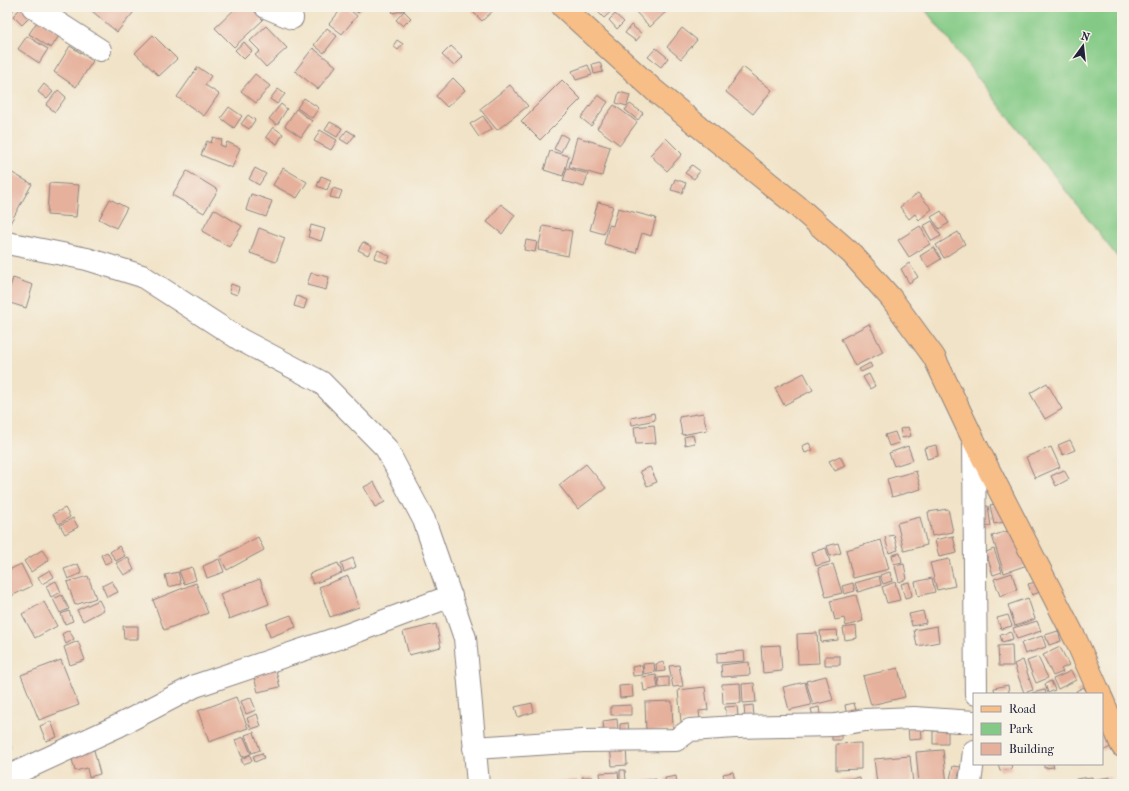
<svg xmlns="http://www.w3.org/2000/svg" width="1129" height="791" font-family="'IM FELL French Canon',serif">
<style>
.green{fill:#84ca86;stroke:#537660}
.building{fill:#e6b19c}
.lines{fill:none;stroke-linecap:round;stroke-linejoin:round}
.minor-casing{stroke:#8a8281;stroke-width:24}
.major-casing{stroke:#8a8281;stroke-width:24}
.minor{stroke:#fff;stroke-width:22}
.major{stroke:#f7be87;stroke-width:22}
</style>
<rect width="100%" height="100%" fill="#f7f3e8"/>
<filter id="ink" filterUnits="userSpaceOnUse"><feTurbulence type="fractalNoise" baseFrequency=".025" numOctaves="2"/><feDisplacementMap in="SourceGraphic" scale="8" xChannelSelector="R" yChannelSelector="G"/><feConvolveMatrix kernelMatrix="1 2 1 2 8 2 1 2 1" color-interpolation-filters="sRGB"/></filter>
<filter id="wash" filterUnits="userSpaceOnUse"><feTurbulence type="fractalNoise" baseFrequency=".012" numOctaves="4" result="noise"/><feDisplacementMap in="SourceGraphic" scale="16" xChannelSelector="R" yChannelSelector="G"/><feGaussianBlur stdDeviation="0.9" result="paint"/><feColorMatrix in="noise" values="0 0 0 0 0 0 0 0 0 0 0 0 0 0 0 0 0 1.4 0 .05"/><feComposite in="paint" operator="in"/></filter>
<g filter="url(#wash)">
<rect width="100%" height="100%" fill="#f1e3c7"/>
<path class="green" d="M923 7H1122V263Z"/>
<g id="blocks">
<path class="building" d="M7 7H15L7 19Z
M22 7 31 16 22 25 13 16Z
M95 7H138L117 32 92 11Z
M237 7H251L263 20 234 47 215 28Z
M343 7H346L357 16 342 34 329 24Z
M350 7H363L358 13Z
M391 7H404L405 10 393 13Z
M468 7H497L482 21Z
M593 7H616L604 18Z
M636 7H671L650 27 634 10Z
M404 11 411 18 403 26 396 20Z
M615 14 624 22 617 29 609 20Z
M39 19 60 34 51 48 29 34Z
M631 25 642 34 636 41 625 33Z
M266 26 287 48 266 67 255 55 260 51 250 41Z
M327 28 337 36 324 53 314 45Z
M682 28 697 40 681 59 667 47Z
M153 35 177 59 159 76 135 53Z
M27 36 48 49 39 63 18 49Z
M397 40 403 44 398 50 393 46Z
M244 42 252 51 244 59 235 50Z
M70 46 93 61 76 87 54 72Z
M451 46 463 57 454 66 442 55Z
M313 48 336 66 318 89 295 71Z
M656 48 668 58 661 67 648 57Z
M600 62 603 72 594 74 592 64Z
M588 65 592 75 576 80 572 71Z
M198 67 211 76 205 85 219 94 204 116 177 97Z
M743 67 772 90 753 114 726 92Z
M255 74 270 86 256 103 241 91Z
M453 78 465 90 447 107 436 96Z
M562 80 581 99 540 140 521 121Z
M44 84 53 92 47 99 38 92Z
M510 85 528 106 497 130 480 109Z
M278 89 285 94 277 104 270 99Z
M58 90 66 97 55 112 46 105Z
M619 92 630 95 627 106 616 103Z
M598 95 608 102 591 126 581 118Z
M304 98 319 108 312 118 297 108Z
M281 104 287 109 277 125 269 119Z
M630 104 643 113 638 120 625 110Z
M614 105 637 122 620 145 597 128Z
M229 107 242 116 234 128 221 118Z
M296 109 312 121 301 137 285 126Z
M248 115 255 120 249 129 241 124Z
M483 116 492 129 479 137 470 124Z
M330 122 342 128 337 137 325 130Z
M273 127 283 134 277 144 266 137Z
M320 130 337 140 331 150 314 141Z
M347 130 355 135 348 144 340 139Z
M561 134 568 138 561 152 554 149Z
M213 137 222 140 220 145 225 147 227 142 240 148 232 168 201 155 207 141 211 143Z
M577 137 610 147 602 176 569 167Z
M666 138 682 154 667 171 650 155Z
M550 151 569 156 563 176 544 170Z
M692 165 700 171 694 179 685 173Z
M255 168 266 174 259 185 249 179Z
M283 168 307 182 297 198 273 185Z
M567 168 588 174 584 187 563 181Z
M7 170 32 184 9 225 7 224Z
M187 171 218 190 204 213 172 195Z
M321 176 331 180 327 190 317 186Z
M675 179 686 183 682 193 671 190Z
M49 183 79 185 76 217 47 215Z
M333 188 342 191 339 199 330 197Z
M918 193 932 209 919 220 915 214 909 219 900 207Z
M251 194 272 201 266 217 246 210Z
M110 199 127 208 116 228 99 219Z
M598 202 613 206 604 234 590 230Z
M501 204 515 215 502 234 487 222Z
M618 208 656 218 651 236 642 233 636 253 604 244 609 225 613 226Z
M214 209 242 226 229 247 202 231Z
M941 211 949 223 939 229 931 217Z
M932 221 941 236 932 241 923 226Z
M311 225 325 229 321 241 308 237Z
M543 226 572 231 568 256 538 250Z
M920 226 930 244 909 257 898 240Z
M259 228 285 238 276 262 250 253Z
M958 232 965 244 944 258 936 245Z
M526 240 537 242 535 252 524 250Z
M363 242 372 247 368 255 358 250Z
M934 247 941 259 928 267 920 256Z
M378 250 390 256 387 263 374 258Z
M909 263 918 277 909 283 901 269Z
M311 273 329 277 326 290 307 285Z
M13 278 33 285 26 308 7 302V296Z
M231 284 239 287 237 295 229 292Z
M297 296 307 300 304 309 294 306Z
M869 324 883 352 855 366 841 339Z
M870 363 872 367 861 372 859 369Z
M804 373 813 390 784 405 775 388Z
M869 374 875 386 870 389 863 377Z
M1047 383 1062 409 1045 419 1030 393Z
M654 413 655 420 632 425 631 418Z
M703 413 707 430 682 435 679 417Z
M654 425 656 443 636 444 634 427Z
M908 427 911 436 902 438 900 429Z
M895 432 899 443 889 446 885 435Z
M693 435 695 443 685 445 684 437Z
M1070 440 1075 450 1063 455 1058 445Z
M809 443 813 450 805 453 802 446Z
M936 445 938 456 927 459 924 448Z
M908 446 913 460 894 466 889 453Z
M1051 447 1060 467 1035 478 1026 457Z
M840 456 845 466 835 471 829 461Z
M586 464 606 488 578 509 559 485Z
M650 467 657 482 647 486 640 471Z
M1064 470 1069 479 1056 486 1051 476Z
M916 471 921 489 892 497 887 479Z
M374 482 385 502 375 507 364 487Z
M1001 503 1005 522 994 524 990 505Z
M988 506 991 526 981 527 979 507Z
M65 508 70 517 59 524 53 514Z
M948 509 953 532 932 536 928 512Z
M920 517 927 545 904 551 897 523Z
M73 518 78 527 65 534 60 525Z
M1017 528 1030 564 1004 573 992 536Z
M894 535 898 550 889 553 885 537Z
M953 536 957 553 939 557 935 540Z
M258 537 264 550 227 570 220 557Z
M881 540 889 569 853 578 846 550Z
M838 543 841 553 830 556 827 546Z
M119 546 125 556 116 561 110 552Z
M826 548 830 562 816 566 812 552Z
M994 549 1002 572 993 575 986 552Z
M42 550 49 560 31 572 24 561Z
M107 552 112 561 105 564 101 555Z
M900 553 902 562 894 564 892 555Z
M128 557 134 570 124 575 116 563Z
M353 558 356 567 344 572 341 563Z
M219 559 224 572 207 578 203 566Z
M949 559 955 586 937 590 930 563Z
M338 563 342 573 313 584 309 574Z
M21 564 32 586 7 598V571Z
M78 564 82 573 68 579 64 569Z
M833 564 842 593 826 597 818 568Z
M904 564 907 579 899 582 895 566Z
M192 567 196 580 184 584 179 571Z
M50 570 54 577 42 584 38 577Z
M178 572 181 584 168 587 165 575Z
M890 572 892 581 883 584 880 575Z
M1012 573 1017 590 1000 596 994 579Z
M88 576 96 598 75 605 67 582Z
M348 576 359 607 330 617 319 587Z
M879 576 881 585 858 592 855 583Z
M932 578 935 592 918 596 915 582Z
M260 579 269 604 229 619 220 594Z
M56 581 61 592 51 597 46 586Z
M112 581 118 592 107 597 102 586Z
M895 582 900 600 887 603 882 587Z
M909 582 912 596 905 598 901 584Z
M1036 582 1040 592 1032 595 1028 584Z
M196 583 208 613 164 630 153 600Z
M853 583 855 591 844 594 842 586Z
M62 595 69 609 60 613 53 599Z
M856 595 863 621 846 626 844 618 835 620 830 601Z
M1028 598 1035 619 1015 626 1008 605Z
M99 600 104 610 83 621 77 610Z
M44 602 57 626 35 638 22 614Z
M69 611 73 621 65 624 61 614Z
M923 611 926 623 912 626 909 614Z
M291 615 296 627 270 637 266 624Z
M1008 615 1012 626 1001 629 997 618Z
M1037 621 1041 631 1017 639 1013 628Z
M436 624 441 647 409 655 403 632Z
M123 626H138V639H124Z
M856 626 857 638 845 640 843 628Z
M937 626 939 642 917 646 914 630Z
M69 630 74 639 66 644 62 634Z
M837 630 838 640 821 642 820 631Z
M1058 631 1061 641 1049 645 1045 635Z
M1011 632 1013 639 1002 642 1000 635Z
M817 633 819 663 798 664 797 634Z
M1042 636 1046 647 1025 654 1021 643Z
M78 641 85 660 70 665 64 647Z
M780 645 782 671 763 673 761 646Z
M1012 645 1013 666H999L998 646Z
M1060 647 1069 665 1061 669 1063 672 1053 676 1043 655Z
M744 651 745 661 717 663V653Z
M825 656H840V665H825Z
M1038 657 1048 678 1036 683 1027 661Z
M61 660 79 705 39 720 21 675Z
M1023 660 1033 690 1024 693 1014 664Z
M664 662 665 671 657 672 656 664Z
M749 662 750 675 722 677 721 665Z
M654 663 655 672 644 674 643 664Z
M642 665 643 675 633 676 632 667Z
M679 665 683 686 673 687 669 666Z
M275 667 280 687 258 692 253 673Z
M898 668 905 697 871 705 863 676Z
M1071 671 1076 680 1058 689 1053 679Z
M656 675 658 688 644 691 642 677Z
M826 676 833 700 813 705 806 681Z
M669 677V687L659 688 658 678Z
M1051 681 1055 690 1048 693 1045 684Z
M805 682 811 705 789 710 783 687Z
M740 683 741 703 723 704 722 684Z
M754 683 756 702 743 703 742 684Z
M632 685 633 697 620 698 619 686Z
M1008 685 1009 694H995L994 688Z
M705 687 708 710 699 711 700 720 681 722 678 690Z
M1084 687 1087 694H1077L1076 691Z
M1045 690 1046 694H1032V693Z
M236 697 248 728 209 742 198 711Z
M251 698 256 710 246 714 241 701Z
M672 701 673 730 646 731 645 702Z
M532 703 534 712 518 717 515 707Z
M854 703 857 714 847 716 845 705Z
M631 705V715H611V706Z
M753 705 754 717 745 718 744 706Z
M737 706 738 716 727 718 725 707Z
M819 707 820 714 813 716 811 709Z
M257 714 261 726 251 729 247 718Z
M617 719 618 732 604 733 603 721Z
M51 721 57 737 46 741 40 726Z
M628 723 629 732 620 733V724Z
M921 726 922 739 909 740 908 727Z
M1106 727 1113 746 1102 751V729Z
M832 731H841V740H832Z
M933 731H948V744H933Z
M254 732 260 750 252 753 245 735Z
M244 737 251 754 242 757 235 740Z
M7 738 11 747 7 749Z
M861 743V769L836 770V744Z
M626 745 627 765 612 766 610 746Z
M94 750 100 774 89 777 87 768 75 771 71 755Z
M943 750 947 784H919L916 752Z
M262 753 264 758 255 762 253 756Z
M250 755 252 761 243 764 241 759Z
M910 756 913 784H877L874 759Z
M998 764H1011L1012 769 1000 771Z
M1044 764H1053L1054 767 1044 768Z
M953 766 961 767 956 784 949 783Z
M620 770H625L626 780H620Z
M618 772 619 782 601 783 600 773Z
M733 772 735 781 725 783 723 774Z
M676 776 677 784H666L665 778Z
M582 777H593V784H583Z
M860 777 861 784H835L834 781Z
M1092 777 1093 784H1076V779Z
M1110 777 1111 784H1098L1097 779Z
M656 779V784H635V782Z
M577 780 578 784H559L558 781Z"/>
</g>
</g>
<g filter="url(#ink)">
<use href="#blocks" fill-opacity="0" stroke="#8a8281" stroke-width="1"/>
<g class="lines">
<g class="minor-casing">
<path id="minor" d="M33 7 100 50
M266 7 292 18
M7 243 87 259 142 276 241 340 321 382 386 448 424 520 465 638 478 784
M974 441 976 694
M474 748 583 741 676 740 690 730 735 727 835 725 865 720 914 718 974 722
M7 777 118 726 195 686 347 635 451 596
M970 784 974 751"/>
</g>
<g class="major-casing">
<path id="major" d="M563 7 655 91 796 205 852 254 891 298 934 357 974 441 1076 640 1100 694
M1102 699 1122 746"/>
</g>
<use href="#minor" class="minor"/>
<use href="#major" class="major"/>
</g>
</g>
<rect width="1129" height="791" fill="none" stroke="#f7f3e8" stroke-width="24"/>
<rect x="973" y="693" width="130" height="72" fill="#f7f3e8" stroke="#a29fa3"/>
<rect x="981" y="706" width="20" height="6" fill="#f7be87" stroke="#a29fa3"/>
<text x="1009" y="713" font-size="12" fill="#22223b">Road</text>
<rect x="981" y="723" width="20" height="12" fill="#84ca86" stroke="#a29fa3"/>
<text x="1009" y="733" font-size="12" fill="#22223b">Park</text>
<rect x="981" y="743" width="20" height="12" fill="#e6b19c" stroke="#a29fa3"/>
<text x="1009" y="753" font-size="12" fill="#22223b">Building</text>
<g transform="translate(1083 46) rotate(15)" stroke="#f7f3e8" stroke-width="3" paint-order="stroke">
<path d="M0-3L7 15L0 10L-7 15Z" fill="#22223b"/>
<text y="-6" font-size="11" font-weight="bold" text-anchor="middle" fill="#22223b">N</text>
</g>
</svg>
